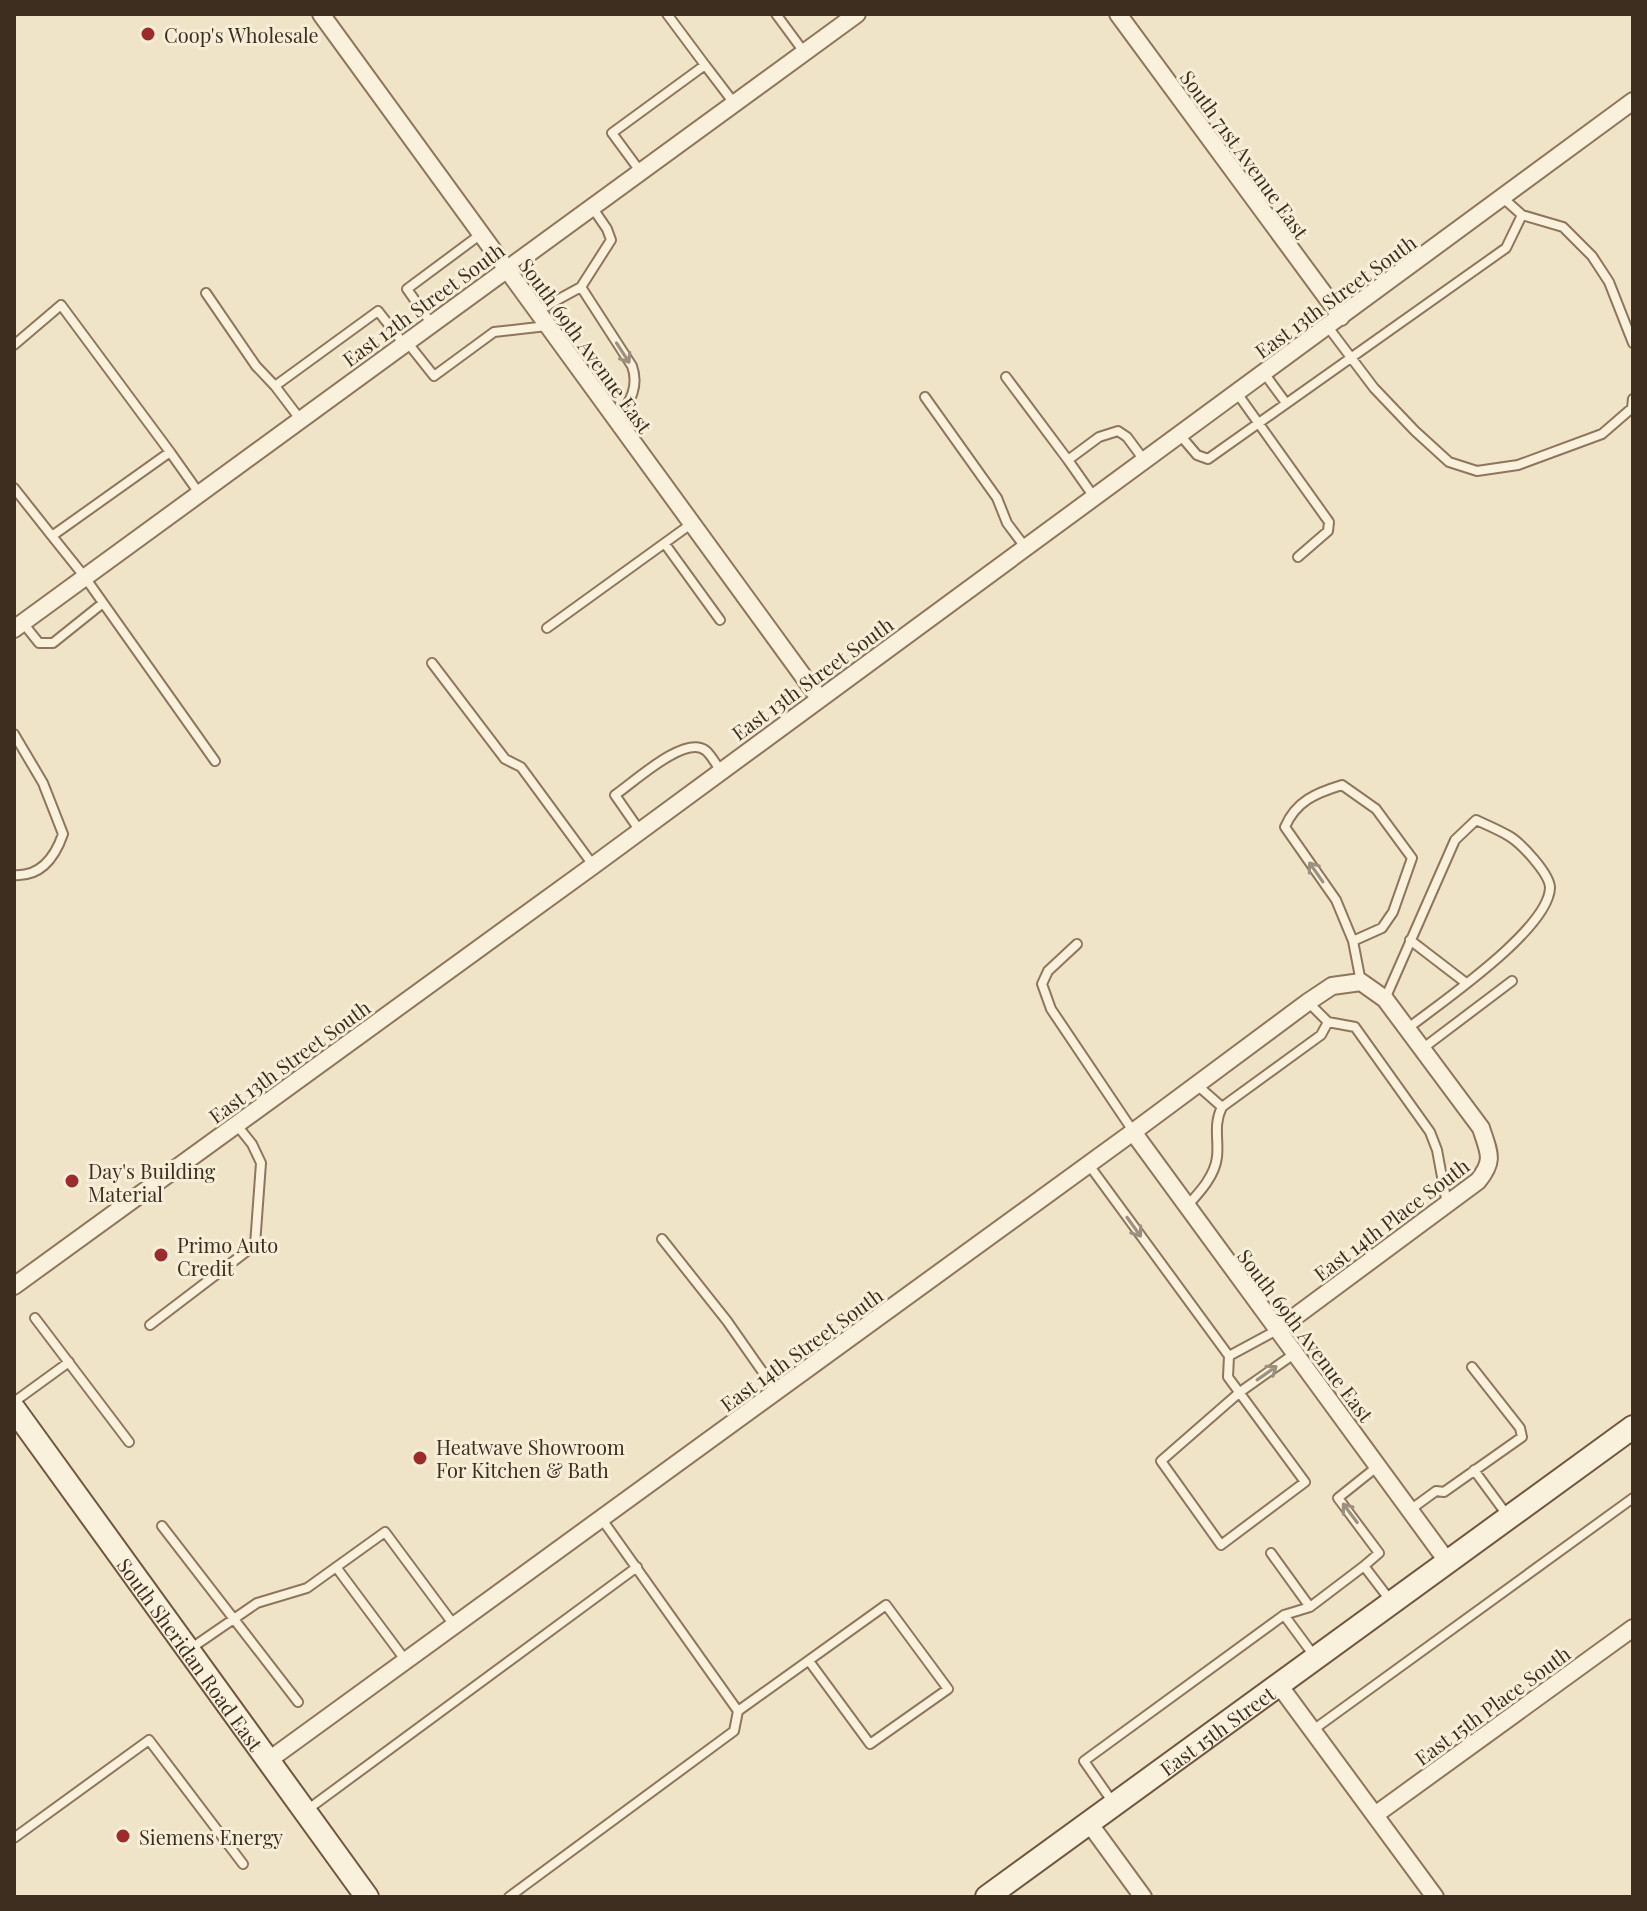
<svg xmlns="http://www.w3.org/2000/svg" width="1647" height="1911" font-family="'Playfair Display',serif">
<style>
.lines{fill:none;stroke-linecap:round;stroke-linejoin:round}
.service-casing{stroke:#8d765c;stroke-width:12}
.minor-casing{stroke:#8d765c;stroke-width:20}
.secondary-casing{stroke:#6f573f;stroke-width:26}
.service{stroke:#faf1dc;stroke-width:8}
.minor{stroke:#faf1dc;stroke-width:16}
.secondary{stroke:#faf1dc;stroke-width:22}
.oneway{stroke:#9c907e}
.poi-dot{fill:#9e2a2b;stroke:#f7eed8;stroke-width:3}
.labels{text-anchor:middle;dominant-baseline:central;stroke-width:6;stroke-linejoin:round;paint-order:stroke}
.poi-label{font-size:20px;fill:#3d2e20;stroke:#f7eed8;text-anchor:start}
.street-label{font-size:20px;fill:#3d2e20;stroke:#f7eed8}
</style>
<rect width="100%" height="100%" fill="#f0e4c8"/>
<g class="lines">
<g class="service-casing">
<path id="service" d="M667 14 705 65
M776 14 804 52
M640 171 612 133 705 65 734 103
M1503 198 1522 215 1563 227 1592 256 1609 282 1633 343
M581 287 632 366C640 388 628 404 617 422
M206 293 256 366 275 386
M537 311 581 287 611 240 607 229 592 207
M431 323 407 289 481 234
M1328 327 1374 388 1415 431 1449 462 1477 471 1518 465 1602 434 1632 408 1633 399
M407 342 434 376 494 332 547 326
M14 345 61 305 170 452
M1264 373 1286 403
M1006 377 1068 460
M1237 393 1329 522 1328 531 1298 557
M925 397 997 498 1007 523 1025 547
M300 419 275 386 378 311 403 343
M1180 435 1197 455 1208 459 1506 248 1522 215
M14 488 52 536
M199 493 170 452 52 536 84 576 215 761
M1094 497 1068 460 1099 437 1118 431 1127 437 1144 460
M665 544 720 620
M23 623 39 643H53L103 603
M547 628 691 524
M432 663 505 759 521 767 593 865
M14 734 43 783 63 834C55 857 41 877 14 875
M640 831 615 795C633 783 684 735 705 750 711 754 716 765 721 771
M1410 940 1466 983
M1353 941 1382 928 1393 912 1412 858 1376 809 1342 785C1316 793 1296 801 1285 827L1336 900 1353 941 1361 982
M1077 944 1048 971 1042 984 1051 1009 1133 1131
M1385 999 1455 840 1476 820C1487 825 1499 830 1509 836 1521 843 1550 874 1550 888 1548 930 1440 1003 1407 1029
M1309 1003 1328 1022 1355 1027 1430 1132 1437 1150 1447 1204
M1422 1049 1512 981
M1197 1085 1222 1107
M1089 1165 1229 1356 1228 1377 1305 1482 1221 1545 1161 1461 1240 1392 1294 1354
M1187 1206C1199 1193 1215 1176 1217 1157 1219 1139 1213 1125 1222 1107L1321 1035 1328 1022
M662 1239 727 1321 776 1391
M35 1318 129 1442
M150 1325 255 1245 261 1163 252 1144 236 1124
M1229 1356 1277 1330
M14 1402 69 1362
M1474 1470 1507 1515
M1410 1510 1436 1491 1444 1492 1522 1437 1520 1428 1472 1367
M162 1526 298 1702
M1271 1553 1310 1607
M1364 1566 1379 1553 1338 1498 1378 1466
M336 1567 406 1661
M1284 1615 1315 1657
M190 1649 257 1603 307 1588 385 1532 454 1625
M738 1711 886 1605 948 1689 870 1744 809 1661
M1313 1730 1633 1498
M1114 1804 1084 1761 1284 1615 1310 1607 1364 1566 1390 1600
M307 1810 637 1567
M14 1838 149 1740 243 1864
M509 1897 734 1731 738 1711 601 1518"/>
</g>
<g class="minor-casing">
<path id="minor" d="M321 14 819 698
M1118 14 1341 317
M14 629 857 14
M1133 1132 1447 1561
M14 1286 594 865 1633 101
M1279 1685 1435 1897
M269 1760 1133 1132 1308 1002 1332 986 1361 982 1385 999 1481 1128C1489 1153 1495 1160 1478 1181L1277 1330
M1375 1815 1633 1628
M1089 1823 1143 1897"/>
</g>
<g class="secondary-casing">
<g id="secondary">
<path id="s1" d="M14 1409 367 1897"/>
<path id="s2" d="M987 1897 1633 1427"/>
</g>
</g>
<use href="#service" class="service"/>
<use href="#minor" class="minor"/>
<use href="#secondary" class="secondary"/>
</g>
<defs><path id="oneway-shaft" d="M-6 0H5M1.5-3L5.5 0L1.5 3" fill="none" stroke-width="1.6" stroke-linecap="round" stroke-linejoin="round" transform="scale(2)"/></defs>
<g class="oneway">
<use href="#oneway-shaft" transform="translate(623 353) rotate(57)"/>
<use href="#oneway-shaft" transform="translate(1316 872) rotate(-125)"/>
<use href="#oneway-shaft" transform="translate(1134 1227) rotate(54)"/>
<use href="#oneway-shaft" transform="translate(1267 1373) rotate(-35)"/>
<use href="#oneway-shaft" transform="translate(1350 1513) rotate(-127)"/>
</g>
<g class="poi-dot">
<circle cx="148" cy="34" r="8"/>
<circle cx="72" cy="1181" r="8"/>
<circle cx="161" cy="1255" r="8"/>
<circle cx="420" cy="1458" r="8"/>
<circle cx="123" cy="1836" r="8"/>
</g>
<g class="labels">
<g class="poi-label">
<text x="164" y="34">Coop's Wholesale</text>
<text x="88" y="1170">Day's Building<tspan x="88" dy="23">Material</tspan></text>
<text x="177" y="1244">Primo Auto<tspan x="177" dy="23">Credit</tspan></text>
<text x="436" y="1446">Heatwave Showroom<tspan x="436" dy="23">For Kitchen &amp; Bath</tspan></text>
<text x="139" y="1836">Siemens Energy</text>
</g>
<g class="street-label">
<text transform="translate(1245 154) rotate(54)">South 71st Avenue East</text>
<text transform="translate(1335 296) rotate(-36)">East 13th Street South</text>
<text transform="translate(423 304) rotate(-36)">East 12th Street South</text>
<text transform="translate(586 345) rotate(54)">South 69th Avenue East</text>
<text transform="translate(812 678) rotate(-36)">East 13th Street South</text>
<text transform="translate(289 1061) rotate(-36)">East 13th Street South</text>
<text transform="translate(1391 1219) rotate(-37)">East 14th Place South</text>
<text transform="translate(1306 1335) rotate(53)">South 69th Avenue East</text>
<text transform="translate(801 1349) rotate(-36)">East 14th Street South</text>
<text stroke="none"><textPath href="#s1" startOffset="302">South Sheridan Road East</textPath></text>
<text transform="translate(1492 1705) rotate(-36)">East 15th Place South</text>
<text stroke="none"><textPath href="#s2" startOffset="284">East 15th Street</textPath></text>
</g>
</g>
<rect width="1647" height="1911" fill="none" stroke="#3d2e20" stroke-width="32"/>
</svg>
